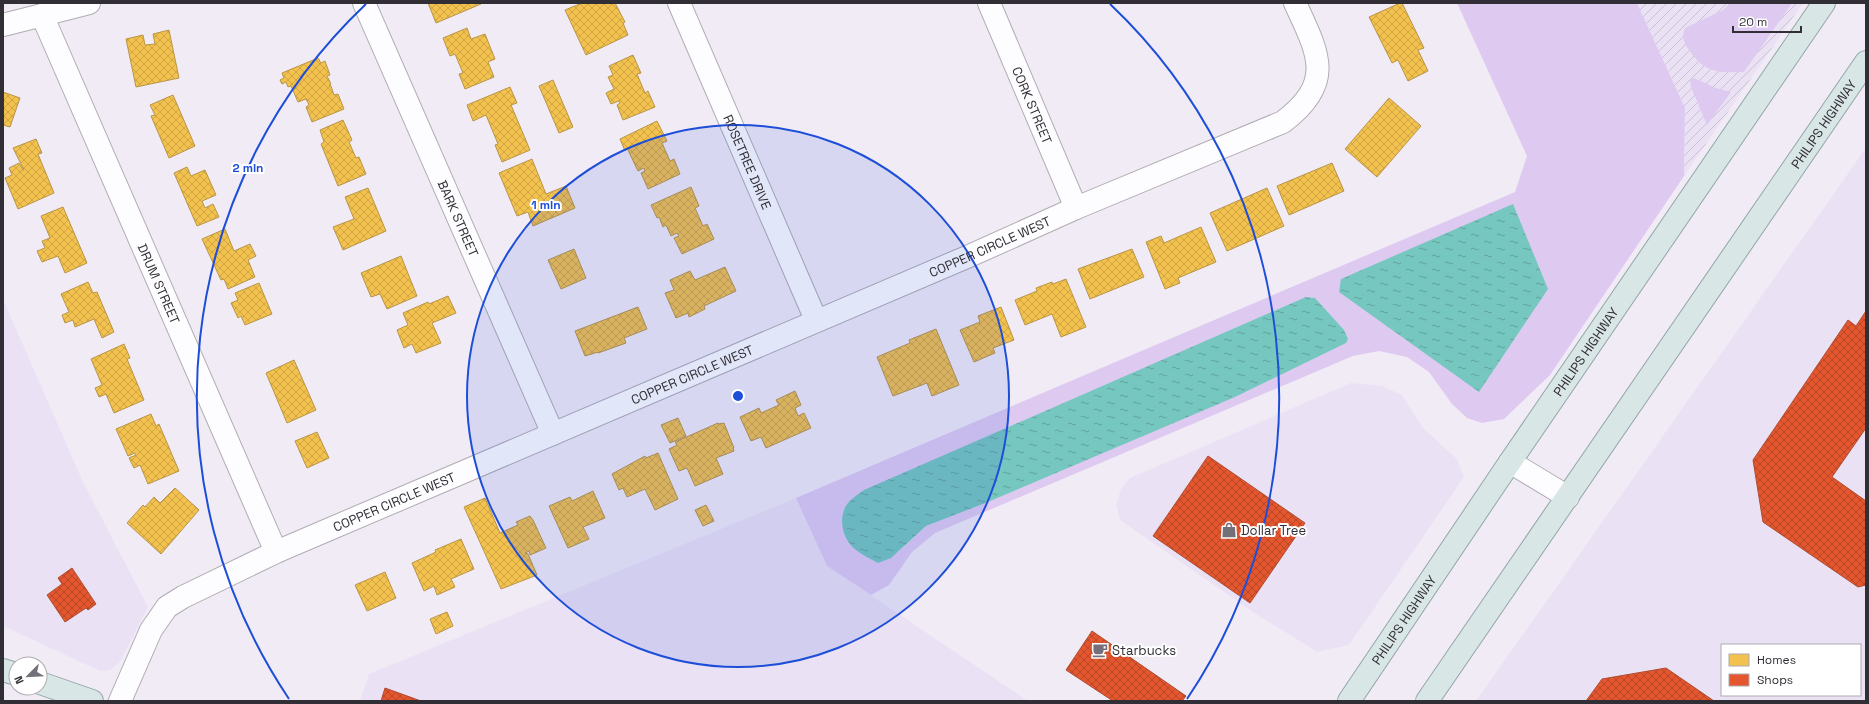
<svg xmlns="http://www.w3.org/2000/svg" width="1869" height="704" font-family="'Space Grotesk',sans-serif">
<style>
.built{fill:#ebe1f4;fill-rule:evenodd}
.industrial{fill:url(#industrial-furrows)}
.green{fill:#decaf1;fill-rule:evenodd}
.water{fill:url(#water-ripples)}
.homes{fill:url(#homes-cross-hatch);stroke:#b89546}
.shops{fill:url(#shops-cross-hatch);stroke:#ae4b30}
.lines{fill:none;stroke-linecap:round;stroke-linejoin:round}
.minor-casing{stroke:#b0acb3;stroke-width:24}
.major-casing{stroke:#93a6a9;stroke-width:24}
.minor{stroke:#fdfcfe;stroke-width:22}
.major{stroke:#d9e6e6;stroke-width:22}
.ring{fill:none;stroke:#1d4ed8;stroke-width:2}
.labels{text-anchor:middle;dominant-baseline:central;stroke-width:4;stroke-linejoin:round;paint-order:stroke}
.street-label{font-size:13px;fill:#312e35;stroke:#fff}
.poi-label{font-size:13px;fill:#312e35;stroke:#fff;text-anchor:start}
.centre{fill:#1d4ed8;stroke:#fff;stroke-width:2}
.ring-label{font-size:12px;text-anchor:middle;font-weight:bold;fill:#1d4ed8;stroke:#fff;stroke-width:4;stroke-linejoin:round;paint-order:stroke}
</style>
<defs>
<pattern id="industrial-furrows" width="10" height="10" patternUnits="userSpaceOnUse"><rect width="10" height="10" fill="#ebe1f4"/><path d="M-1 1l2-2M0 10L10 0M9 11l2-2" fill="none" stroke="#cac1d2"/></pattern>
<pattern id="water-ripples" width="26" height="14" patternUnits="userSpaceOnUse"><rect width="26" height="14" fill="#76c7bf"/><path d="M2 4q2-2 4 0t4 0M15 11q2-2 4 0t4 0" fill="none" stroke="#61a29c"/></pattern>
<pattern id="homes-cross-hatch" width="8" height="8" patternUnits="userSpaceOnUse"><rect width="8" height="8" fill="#f2c14e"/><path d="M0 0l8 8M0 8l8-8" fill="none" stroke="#d0a645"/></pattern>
<pattern id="shops-cross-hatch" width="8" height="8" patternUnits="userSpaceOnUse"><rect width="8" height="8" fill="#e4572e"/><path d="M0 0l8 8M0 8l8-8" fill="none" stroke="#b94828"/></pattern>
</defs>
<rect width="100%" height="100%" fill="#f1ebf6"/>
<path class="built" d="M1866 148V701H1476ZM1722 645H1860V695H1722Z
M3 299 83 482 148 607 120 662 110 670 100 671 3 626Z
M1351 383 1382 386 1402 395 1422 427 1457 459 1464 477 1349 645 1317 652 1256 614 1120 520 1116 505 1121 489 1130 478Z
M796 498 827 566 1028 701H360L369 674Z"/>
<path class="industrial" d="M1637 3H1803L1684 176 1685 108Z"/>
<path class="green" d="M1457 3H1637L1685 108 1684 176 1550 375 1504 419 1482 423 1467 418 1452 404 1429 372 1407 357 1379 351 1353 356 935 533 912 552 889 585 871 595 827 566 796 498 1515 192 1527 156ZM864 490 983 504 926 526 898 552Z
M1730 3H1792L1744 72C1720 73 1704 73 1690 51 1684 43 1681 38 1685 28L1723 10Z
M1694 78 1716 88 1731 92 1707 125 1691 87 1690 80Z"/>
<path class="water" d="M1513 204 1548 289 1479 392 1339 292 1341 279Z
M1306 297 1315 298 1344 330 1348 339 1346 343 1235 397 983 504 926 526 891 558 878 563C871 559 862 555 856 550 844 541 839 524 844 510 847 501 857 495 864 490Z"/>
<path class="homes" d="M428 3H480L481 4 436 23Z
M582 3H615L625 22 623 23 628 35 586 55 565 10Z
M1400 3H1402L1424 48 1418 50 1428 71 1408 81 1398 60 1392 63 1369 17Z
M467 28 471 39 485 34 495 59 488 62 494 77 465 89 459 74 463 73 455 54 450 56 443 38Z
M169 30 179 78 136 87 126 39 143 35 145 45 155 44 153 34Z
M633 55 641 73 637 74 645 93 648 91 655 107 623 120 617 105 620 103 619 101 611 104 606 93 614 89 608 77 613 75 609 66Z
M318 58 321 63 325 61 330 75 327 76 331 84 329 85 331 86 334 95 338 94 344 109 312 122 306 107 309 105 306 99 298 102 291 86 288 87 286 82 282 84 280 80 284 78 282 73Z
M553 80 573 127 559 133 539 86Z
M510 87 517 103 511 105 530 150 502 162 495 145 498 144 486 115 473 121 467 105Z
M3 92 20 98 10 127 3 125Z
M173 95 195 146 169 158 151 116 155 115 150 105Z
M1389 98 1421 126 1377 177 1345 149Z
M343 120 352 140 349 142 356 158 359 157 366 174 338 186 321 144 324 142 320 130Z
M657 121 667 141 662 143 670 161 674 159 680 174 648 189 641 173 645 171 644 168 638 171 627 148 625 151 620 139Z
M36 139 42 153 38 154 54 193 18 209 5 178 12 175 9 168 19 163 23 170H24L13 148Z
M532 159 546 194 566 186 575 208 533 226 528 212 517 216 499 173Z
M1332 163 1344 191 1289 215 1277 186Z
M187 167 191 176 205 170 216 195 202 201 205 208 213 204 219 217 197 226 174 173Z
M691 187 699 206 695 208 703 226 707 224 714 239 682 254 674 238 679 236 677 233 671 236 666 225 663 227 659 217 657 218 651 205Z
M368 188 386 231 343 250 333 227 354 219 345 197Z
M1267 188 1284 226 1227 251 1210 213Z
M63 207 87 263 65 273 58 256 42 262 37 251 45 248 42 241 50 238 41 216Z
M1201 227 1216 262 1178 278 1180 283 1165 289 1146 242 1161 236 1164 243Z
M225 229 234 251 250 244 256 256 248 260 255 277 228 289 224 279 221 280 202 239Z
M574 249 586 278 561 289 548 260Z
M1132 249 1144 277 1090 299 1078 269Z
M401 256 417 296 387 309 380 294 371 297 361 273Z
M725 267 736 291 704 306 705 309 689 317 688 313 676 318 665 293 674 290 670 280 690 271 695 280Z
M1066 279 1086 327 1061 337 1052 314 1025 325 1015 300 1037 291 1036 288 1052 282 1053 284Z
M88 282 93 293 97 292 114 332 102 338 94 319 75 327 73 320 65 323 62 315 69 312 61 294Z
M259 283 272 314 245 325 241 316 238 318 231 303 238 300 235 293Z
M448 296 456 313 432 323 441 343 416 353 412 344 404 348 397 330 408 325 403 313 428 302 429 304Z
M638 307 647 329 624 338 626 343 598 353V352L585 356 575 331Z
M1001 307 1014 340 993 348 995 353 974 362 960 330 980 322 978 316Z
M936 329 959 385 932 396 927 383 893 396 877 357 910 343 909 340Z
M124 344 130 358 127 359 144 400 114 413 106 394 99 397 95 388 102 385 91 359Z
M294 360 316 410 287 423 266 373Z
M795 391 801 405 795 408 798 416 804 413 811 428 766 448 761 437 751 441 740 417 759 408 761 413 779 405 776 400Z
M151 414 156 426 159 424 179 471 148 484 140 465 134 468 129 458 136 455 135 453 128 456 116 429Z
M678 418 686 436 670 443 661 425Z
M718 423V424L724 423 734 448H733L734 451 716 458 723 474 695 486 687 468 679 471 669 449 677 445 675 442Z
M317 432 329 458 307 468 295 441Z
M658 453 678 499 655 510 645 489 627 497 623 488 619 490 612 474 645 456 646 458Z
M175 488 199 510 161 554 127 523 143 505 145 507 154 497 160 503Z
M593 491 605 518 583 527 589 539 568 548 549 506 570 497 572 501Z
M485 498 500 533 518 525 516 522 530 516 533 520 546 548 530 555 529 551 525 553 528 554 537 575 501 589 464 507Z
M706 505 714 521 703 526 695 510Z
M461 539 474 569 451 579 455 587 437 595 434 586 424 591 412 563 436 552 435 550Z
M385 572 396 598 367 611 355 585Z
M447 612 453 626 436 634 430 619Z"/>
<path class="shops" d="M1866 311V428L1832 477 1866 501V585L1858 587 1763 522 1753 460 1848 320 1856 326Z
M1208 456 1305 523 1250 603 1153 536Z
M72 568 96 604 88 610 86 608 65 622 47 595 62 584 58 578Z
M1092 631 1186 696 1182 701H1113L1066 670Z
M1666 668 1714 701H1586L1602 679Z
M385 688 421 701H381Z"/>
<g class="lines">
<g class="minor-casing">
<g id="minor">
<path id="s1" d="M364 3 553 434"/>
<path id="s2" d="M679 3 816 320"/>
<path id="s3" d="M989 3 1076 208"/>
<path id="s4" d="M42 15 276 552"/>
<path d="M3 25 89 3"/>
<path d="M1510 462 1568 497"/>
<path id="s5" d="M120 701 151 630 167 607 183 597 276 552 967 257 1076 208 1283 122C1336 82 1318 53 1295 3"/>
</g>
</g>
<g class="major-casing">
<g id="major">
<path d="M3 670 16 674"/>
<path d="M40 683 92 701"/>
<path id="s6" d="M1349 701 1510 462 1824 3"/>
<path id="s7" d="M1427 701 1866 62"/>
</g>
</g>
<use href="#minor" class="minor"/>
<use href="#major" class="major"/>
</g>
<circle cx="738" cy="396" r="271" fill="#1d4ed8" fill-opacity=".12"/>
<g class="ring">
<circle cx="738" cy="396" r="271"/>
<path d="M289 699A541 541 0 0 1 366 4M1110 4A541 541 0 0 1 1187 699"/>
</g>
<defs>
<g id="shop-bare" transform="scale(1.2)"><path d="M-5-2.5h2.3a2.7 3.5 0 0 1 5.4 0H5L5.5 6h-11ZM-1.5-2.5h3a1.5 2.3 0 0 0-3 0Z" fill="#747079" stroke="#fff" stroke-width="2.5" paint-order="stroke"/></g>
<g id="cafe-bare" transform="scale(1.2)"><path d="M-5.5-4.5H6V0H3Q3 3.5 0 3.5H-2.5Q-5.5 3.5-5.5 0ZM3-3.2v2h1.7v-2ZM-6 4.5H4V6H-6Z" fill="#747079" stroke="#fff" stroke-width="2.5" paint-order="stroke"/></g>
</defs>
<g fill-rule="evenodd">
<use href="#shop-bare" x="1229" y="530"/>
<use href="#cafe-bare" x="1100" y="650"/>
</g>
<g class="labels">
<g class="street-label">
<text stroke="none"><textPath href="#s3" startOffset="111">CORK STREET</textPath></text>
<text stroke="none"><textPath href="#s7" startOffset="700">PHILIPS HIGHWAY</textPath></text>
<text stroke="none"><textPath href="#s2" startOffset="173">ROSETREE DRIVE</textPath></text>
<text stroke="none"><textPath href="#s1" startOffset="235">BARK STREET</textPath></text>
<text stroke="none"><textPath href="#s5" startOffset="1004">COPPER CIRCLE WEST</textPath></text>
<text stroke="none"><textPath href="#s4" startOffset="293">DRUM STREET</textPath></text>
<text stroke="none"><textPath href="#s6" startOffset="422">PHILIPS HIGHWAY</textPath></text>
<text stroke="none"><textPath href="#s5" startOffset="680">COPPER CIRCLE WEST</textPath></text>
<text stroke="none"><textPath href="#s5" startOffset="356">COPPER CIRCLE WEST</textPath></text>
<text stroke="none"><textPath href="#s6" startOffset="98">PHILIPS HIGHWAY</textPath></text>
</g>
<g class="poi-label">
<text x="1241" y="530">Dollar Tree</text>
<text x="1112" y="650">Starbucks</text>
</g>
</g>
<circle cx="738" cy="396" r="6" class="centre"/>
<g class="ring-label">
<text x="248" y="172">2 min</text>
<text x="546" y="209">1 min</text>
</g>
<rect width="1869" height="704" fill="none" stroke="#312e35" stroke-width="8"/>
<rect x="1721" y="644" width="140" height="52" fill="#ffffff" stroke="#adabae"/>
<rect x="1729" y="654" width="20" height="12" fill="#f2c14e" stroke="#adabae"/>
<text x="1757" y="664" font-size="12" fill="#312e35">Homes</text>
<rect x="1729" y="674" width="20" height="12" fill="#e4572e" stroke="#adabae"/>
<text x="1757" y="684" font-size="12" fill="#312e35">Shops</text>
<g transform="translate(28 676) rotate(246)"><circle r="19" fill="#ffffff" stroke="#adabae"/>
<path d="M0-3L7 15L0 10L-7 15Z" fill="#747079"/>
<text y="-6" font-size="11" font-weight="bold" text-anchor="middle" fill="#312e35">N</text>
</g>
<path d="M1733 26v6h68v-6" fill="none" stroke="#312e35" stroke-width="2"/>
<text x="1739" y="26" font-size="12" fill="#312e35" stroke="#ffffff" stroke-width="3" paint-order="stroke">20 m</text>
</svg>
